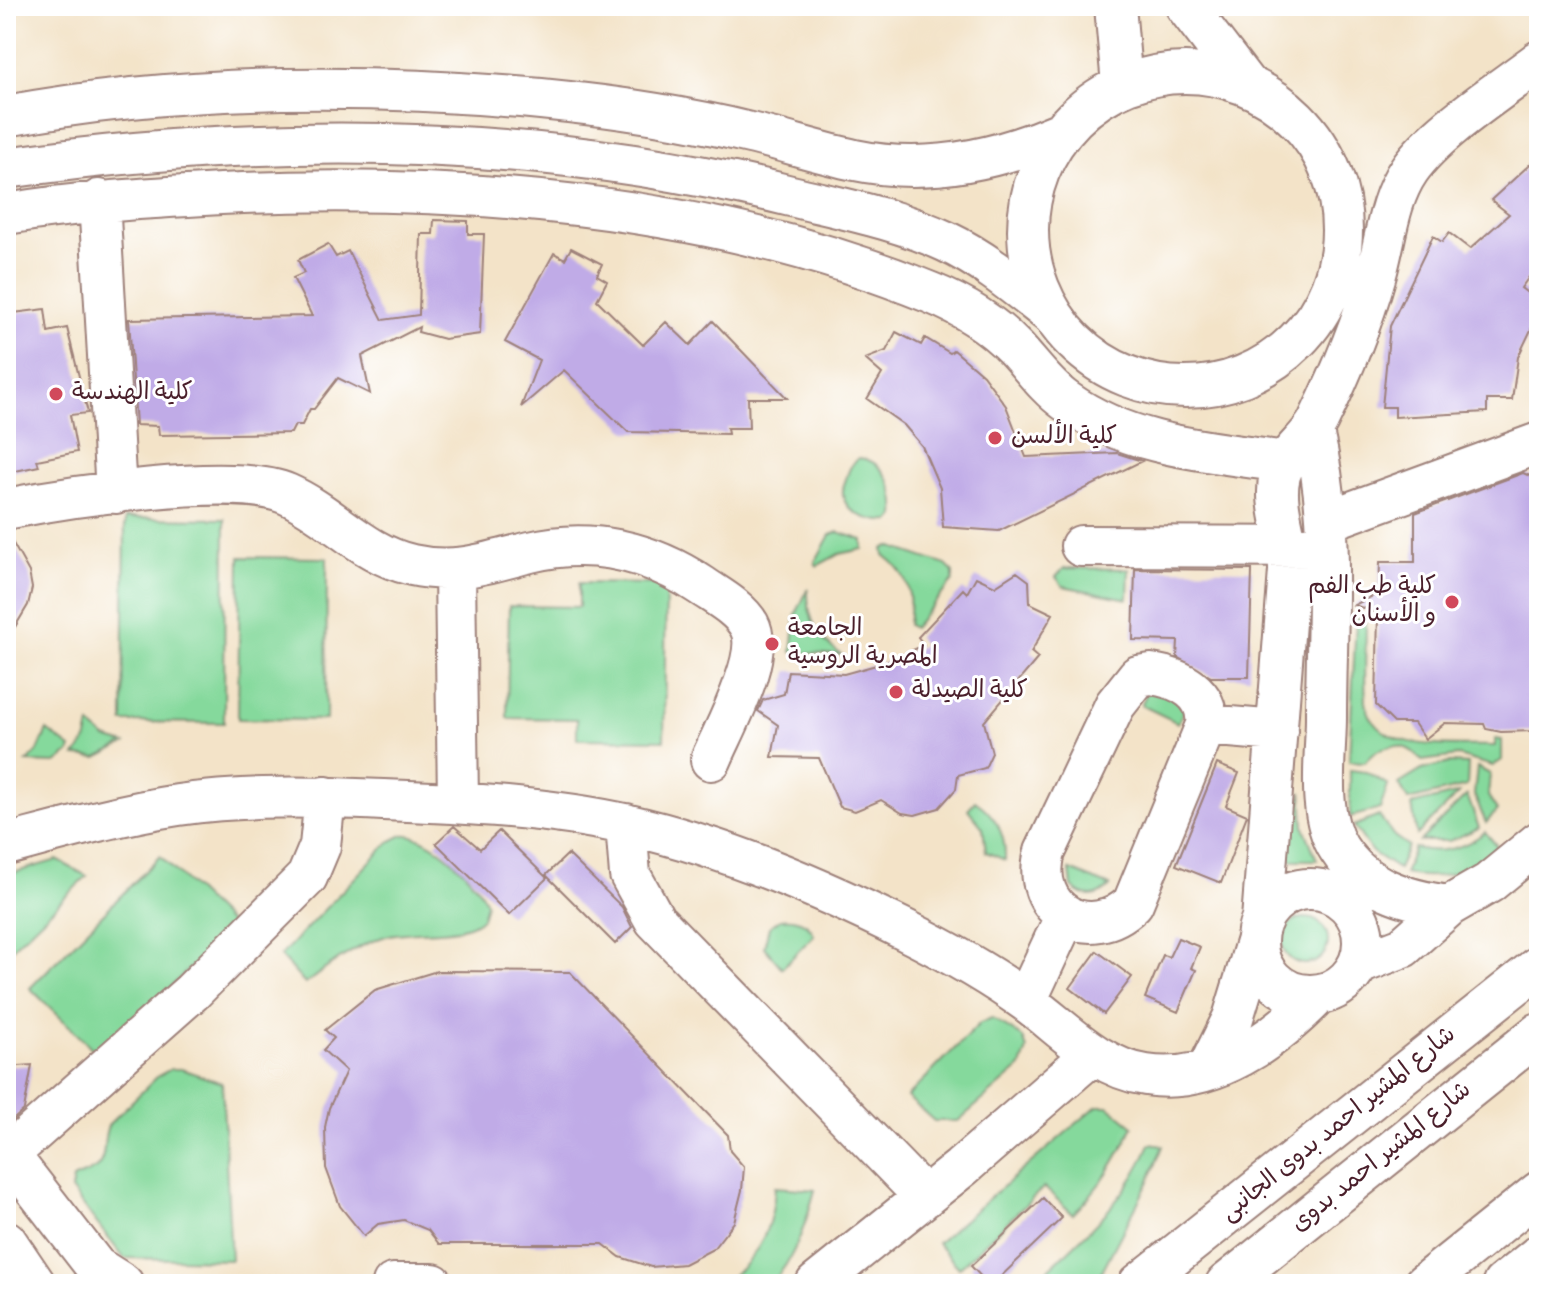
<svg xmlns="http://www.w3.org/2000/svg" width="1545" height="1290" font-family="Dekko,'Playpen Sans Arabic',sans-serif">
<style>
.green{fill:#85d99c;stroke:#687c64;stroke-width:2}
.building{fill:#c0abe7}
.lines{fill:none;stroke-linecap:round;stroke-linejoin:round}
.minor-casing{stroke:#9e817a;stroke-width:44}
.minor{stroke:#fff;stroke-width:40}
.poi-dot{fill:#d1495b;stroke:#fff;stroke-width:3}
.labels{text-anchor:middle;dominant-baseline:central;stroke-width:6;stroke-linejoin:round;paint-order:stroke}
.poi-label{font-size:24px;fill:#4a1f2b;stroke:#fff;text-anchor:start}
.street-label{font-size:24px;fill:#4a1f2b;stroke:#fff}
</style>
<rect width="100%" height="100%" fill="#fff"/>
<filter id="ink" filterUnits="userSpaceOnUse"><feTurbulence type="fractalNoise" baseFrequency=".0125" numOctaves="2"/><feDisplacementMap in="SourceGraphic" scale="16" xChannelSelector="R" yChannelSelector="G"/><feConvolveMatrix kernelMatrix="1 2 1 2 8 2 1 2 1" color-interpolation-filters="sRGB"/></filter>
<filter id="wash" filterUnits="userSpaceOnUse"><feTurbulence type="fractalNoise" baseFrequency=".006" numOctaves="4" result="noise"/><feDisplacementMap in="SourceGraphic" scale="32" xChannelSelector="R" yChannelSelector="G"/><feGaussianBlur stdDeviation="1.8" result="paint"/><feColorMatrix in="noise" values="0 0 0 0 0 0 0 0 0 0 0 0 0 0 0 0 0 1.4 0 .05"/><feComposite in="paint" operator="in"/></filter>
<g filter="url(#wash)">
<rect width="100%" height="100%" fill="#f3e3c8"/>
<path class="green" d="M859 458C887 461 897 493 895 516L891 521C865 523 833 508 846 479 849 470 851 463 859 458Z
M125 518 225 519 224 723 123 722Z
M838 532 863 540V549L839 554 817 566 815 562 830 535Z
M889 546 946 565 953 572V581L913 628 908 625C912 595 910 574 884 555L883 549Z
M240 557 327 558 326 720 238 719Z
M1064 568 1129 569 1128 599 1063 586 1056 577Z
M579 583 666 584 664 740 577 739V719L507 718 509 606 579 607Z
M808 589C807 618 817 639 842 655L792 652 796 614Z
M1356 619H1366C1366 646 1364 674 1366 701 1372 756 1456 744 1495 746V739L1502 740V760L1493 766 1458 756 1422 761C1406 740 1381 742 1365 762L1349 761Z
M1150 686 1187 703 1178 723 1141 705Z
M90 725 106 738 125 744 97 758 75 756 86 742Z
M47 730 71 748 69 753 56 763 27 762 38 751Z
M1449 763 1468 764 1467 786 1408 800 1399 784 1422 770Z
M1477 767 1490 774 1488 796 1497 810 1486 823 1474 795Z
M1350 770 1366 772 1388 785 1380 809 1350 817Z
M1302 792 1304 827 1317 860H1289L1291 825Z
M1459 793 1417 835 1412 805Z
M1467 795 1479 828 1449 841H1420Z
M975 801C996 815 1006 835 1005 860L986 852 983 828 968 809Z
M1379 816 1394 836 1408 846 1398 869 1372 852 1354 826Z
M1485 832 1498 847C1468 873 1443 881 1404 874L1414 848C1440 854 1464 849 1485 832Z
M403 835C428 832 478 880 486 903L482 918C463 937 413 928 386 936 355 946 330 965 305 984L280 956 389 842Z
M160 856 232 926 101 1057 30 988Z
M57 860 87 876 6 954V875Z
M1070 870 1110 886C1098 899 1085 899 1072 887Z
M1282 941a23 23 0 1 1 46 0a23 23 0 1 1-46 0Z
M780 919C793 917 809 921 814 935L782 968 764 947 769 927Z
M992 1018 1023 1038 1027 1049 1021 1067 958 1121H934L907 1097 980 1023Z
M171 1069H181L222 1083 231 1260 124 1258 71 1190 73 1179C80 1175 90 1173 97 1167 108 1156 101 1137 109 1124L158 1076Z
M1097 1106H1108L1133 1126C1117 1161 1100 1187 1073 1214L1044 1187 959 1268 937 1243Z
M1150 1144 1163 1146 1148 1183 1102 1271 1089 1284H1033C1077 1241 1127 1203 1150 1144Z
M775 1187 815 1190C805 1225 796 1257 771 1284H721C757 1262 773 1228 775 1187Z"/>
<g id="blocks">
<path class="building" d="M1539 156V263L1521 288 1539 302V313L1518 357 1512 400H1487V412L1395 417V407H1382L1390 326 1433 236 1442 242 1449 233 1470 249 1509 214 1491 200Z
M434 220 468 221V234H484L480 334 444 339 418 332 419 327 362 356 370 394 338 378 314 409H310L302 425H295L291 433 159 435 158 426 136 425 129 319 312 316 293 278 304 273 298 260 328 244 336 257 348 251 383 320 419 315 421 234H433Z
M571 248 602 264 597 275 607 281 597 300 643 345 666 322 690 345 713 321 787 398H748L749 428H727L728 434 628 432 564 370 521 407 539 360 505 342 554 253 565 259Z
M45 309 48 332 67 328 88 413 70 415 77 452 37 460 39 466 6 473V314Z
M896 332 921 345 925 338 950 353 954 350 983 375 1006 406 1026 457 1117 453 1142 461 999 531 943 527 940 488 922 446 904 425 867 399 882 374 865 359 886 351Z
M1523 473 1539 480 1537 731 1501 732 1486 729 1484 724 1445 723 1425 739 1414 723H1394L1376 705 1378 613 1354 605 1379 593 1380 562H1415V513Z
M6 531 29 572 32 588 28 605 6 642Z
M1135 569 1252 570 1249 677H1211L1177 657 1178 641 1133 640Z
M1017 572 1029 581 1030 603 1053 614 1031 652 1038 658 984 722 992 753 985 768 958 775 956 789 939 808 915 815 902 813 881 800 855 811 840 807 819 758 772 757 778 725 758 711 763 700 784 694 788 671 844 674 887 662 924 645 918 637 963 589 967 593 976 577 995 586Z
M1217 764 1239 773 1226 806 1247 815 1221 883 1176 865Z
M454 826 480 849 499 831 547 878 509 915 436 843Z
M568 854 622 907 632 927 615 944 546 875Z
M1178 938 1200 947 1191 968 1196 970 1178 1012 1145 998 1163 955 1169 957Z
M1097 951 1132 977 1104 1014 1070 988Z
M437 971 570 972 728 1135 730 1151 744 1167 742 1190 734 1222 713 1249 684 1264 651 1267 620 1257 603 1244H439L428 1230 404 1220 378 1224 364 1236 340 1206 326 1168 325 1127 329 1108 346 1071 323 1050 334 1038 325 1030 375 990Z
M32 1065 24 1110 6 1126V1067Z
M1043 1198 1062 1218 993 1284H988L971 1266Z"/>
</g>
</g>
<g filter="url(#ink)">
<use href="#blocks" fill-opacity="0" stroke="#9e817a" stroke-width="2"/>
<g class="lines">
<g class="minor-casing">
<path id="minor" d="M1115 6 1122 85
M1186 6 1245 83
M1028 230a157 157 0 1 1 314 0a157 157 0 1 1-314 0Z
M6 116C182 83 364 83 541 99 611 106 682 116 750 133 785 141 820 153 855 160 925 175 996 160 1061 132
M6 168C266 131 535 133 791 196 844 209 898 219 947 242 985 260 1018 288 1051 314
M99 200 116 493
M6 214C78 202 148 198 221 194 455 183 713 203 931 293 963 306 991 323 1015 348 1032 366 1046 387 1066 401 1131 447 1209 451 1285 462
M1313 432C1336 524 1326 623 1326 717 1326 757 1316 814 1339 849 1364 888 1406 900 1449 906
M6 509C65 497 236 471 287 494 332 514 363 554 412 565 456 575 489 562 530 552 592 537 651 552 702 586 718 597 739 608 749 625 766 655 724 729 711 760
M1327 521 1539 443
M1081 546 1313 547
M455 570 458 802
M1151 674C1180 678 1210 693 1206 725L1133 903C1089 946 1029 910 1045 852L1115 705 1138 676Z
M1206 725 1277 731
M626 824 630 875 655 920 925 1197
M6 845C63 830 119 814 178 805 245 795 315 797 383 800 465 803 548 807 629 825 725 847 817 886 905 930 947 951 989 974 1027 1002 1064 1029 1098 1068 1146 1075 1214 1086 1274 1040 1318 995
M1257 942a53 53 0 1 1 106 0a53 53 0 1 1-106 0Z
M1262 920 1289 571C1290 540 1272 506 1280 475 1286 453 1308 441 1318 421 1341 374 1362 324 1376 274 1386 239 1388 201 1409 170 1435 132 1501 90 1539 61
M1359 964 1403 947 1449 906 1489 883 1539 842
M1026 1001 1066 915
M1209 1067 1233 1018 1257 939
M6 1151 96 1267 123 1284
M9 1154 192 992 307 877 320 846 325 797
M6 1241 35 1284
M393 1284H433
M816 1284 961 1168 1093 1054
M1139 1284 1539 966
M1226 1284 1539 1033
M1424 1284 1539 1192
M1503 1284 1539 1255"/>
</g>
<use href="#minor" class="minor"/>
</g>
</g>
<g class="poi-dot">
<circle cx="56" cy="394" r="8"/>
<circle cx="995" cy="438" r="8"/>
<circle cx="1452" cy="602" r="8"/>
<circle cx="772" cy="644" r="8"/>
<circle cx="896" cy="692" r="8"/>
</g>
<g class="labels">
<g class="poi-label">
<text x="72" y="394">كلية الهندسة</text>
<text x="1011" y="438">كلية الألسن</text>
<text x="1436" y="588" text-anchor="end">كلية طب الفم<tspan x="1436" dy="28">و الأسنان</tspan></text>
<text x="788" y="630">الجامعة<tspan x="788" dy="28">المصرية الروسية</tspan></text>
<text x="912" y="692">كلية الصيدلة</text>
</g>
<g class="street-label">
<text transform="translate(1339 1125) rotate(-39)">شارع المشير احمد بدوى الجانبى</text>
<text transform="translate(1382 1158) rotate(-39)">شارع المشير احمد بدوى</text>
</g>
</g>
<rect width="1545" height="1290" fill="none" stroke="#fff" stroke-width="32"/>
</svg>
